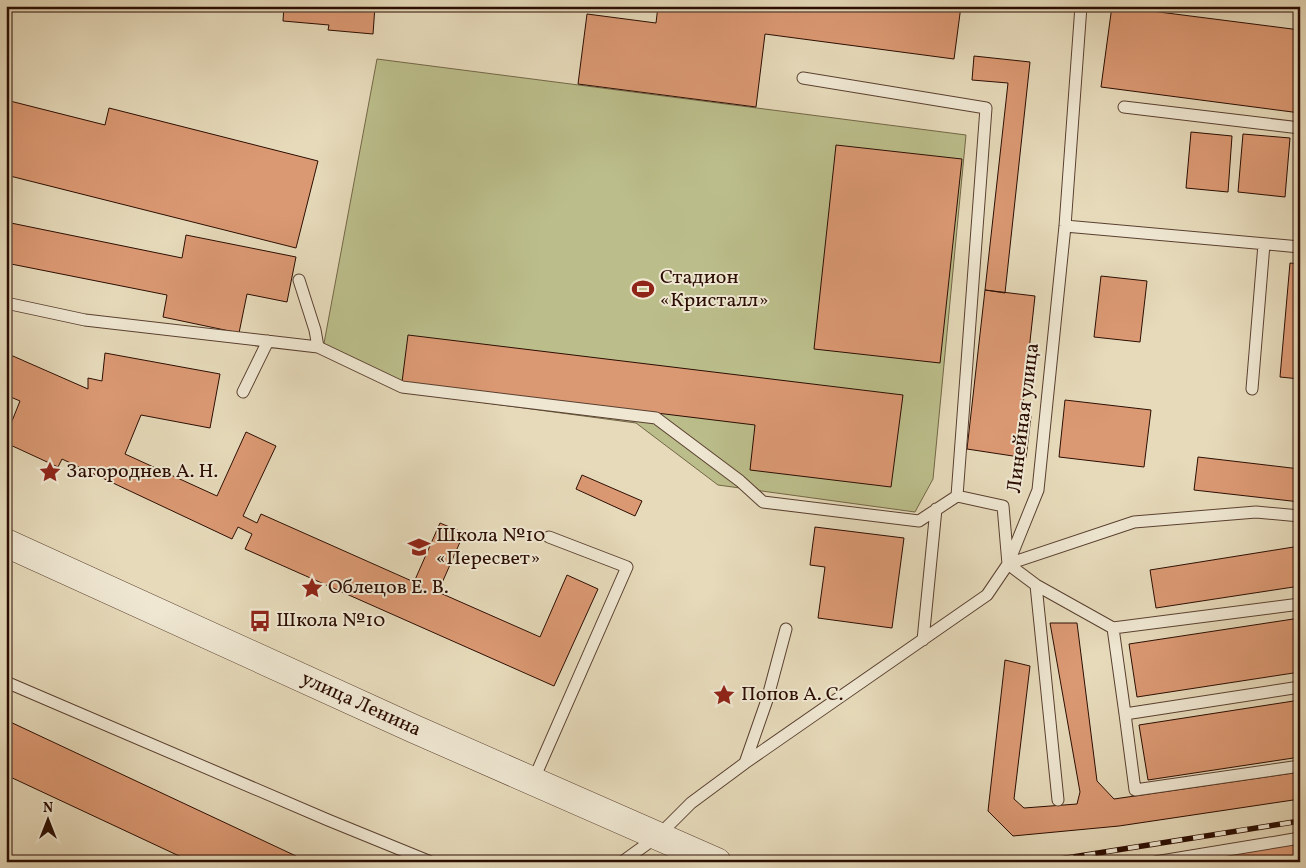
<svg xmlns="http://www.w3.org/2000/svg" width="1306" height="868" font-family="Vollkorn,serif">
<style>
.green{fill:#bbbe8b;stroke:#736646}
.building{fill:#db9973;stroke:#2b0d02}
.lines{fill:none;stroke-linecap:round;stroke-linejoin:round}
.service-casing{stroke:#5a4030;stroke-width:13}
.tertiary-casing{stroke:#5a4030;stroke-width:29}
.service{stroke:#efe7d2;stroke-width:11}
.tertiary{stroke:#efe7d2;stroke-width:28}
.rail-casing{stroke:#2b0d02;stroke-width:5.5}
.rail{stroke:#efe7d2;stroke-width:4;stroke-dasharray:11;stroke-linecap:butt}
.labels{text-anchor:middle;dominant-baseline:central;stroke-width:4;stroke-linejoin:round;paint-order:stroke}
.poi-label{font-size:20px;fill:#2b0d02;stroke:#efe7d2;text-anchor:start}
.street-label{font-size:20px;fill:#2b0d02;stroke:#efe7d2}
</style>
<rect width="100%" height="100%" fill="#e6daba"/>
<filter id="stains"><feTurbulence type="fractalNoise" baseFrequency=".004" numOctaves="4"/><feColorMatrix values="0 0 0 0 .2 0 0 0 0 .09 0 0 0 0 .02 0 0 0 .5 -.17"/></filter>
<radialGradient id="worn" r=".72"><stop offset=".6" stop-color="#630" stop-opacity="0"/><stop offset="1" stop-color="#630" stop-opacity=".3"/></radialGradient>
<path class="green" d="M377 59 966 135 933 479 915 512 718 485 636 423 404 392 322 354Z"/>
<path class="building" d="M284 6H375L373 34 328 30 329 25 283 21Z
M658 6H961L954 59 765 34 756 107 578 84 587 14 656 23Z
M1112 6 1300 30V113L1101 87Z
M974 56 1030 62 1005 293 985 290 1008 83 972 80Z
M6 100 105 125 109 108 318 161 296 248 6 175Z
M1191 132 1232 136 1228 192 1186 188Z
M1243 134 1290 138 1285 197 1238 192Z
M836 145 962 159 940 363 814 349Z
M6 222 182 258 186 235 296 257 287 302 247 294 239 333 163 317 167 295 6 263Z
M1290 263 1300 264V379L1280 377Z
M1101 276 1147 281 1140 342 1094 337Z
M985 290 1035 296 1022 414 1031 416 1026 458 967 449Z
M408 335 903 395 891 487 750 470 755 425 402 382Z
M6 353 88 389V378L102 381 105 353 220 374 210 428 141 415 125 454 217 496 246 432 276 446 243 516 257 523 261 514 414 582 440 523 464 533 438 592 540 637 567 575 598 589 554 686 245 549 252 534 238 527 232 539 62 459 58 467 6 443V436L20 401 6 395Z
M1065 400 1151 410 1144 467 1059 457Z
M1198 457 1300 469V502L1194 490Z
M582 475 642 501 635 516 576 489Z
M815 527 904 538 892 628 818 618 825 567 810 565Z
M1300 546V586L1156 608 1150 570Z
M1300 618V672L1137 697 1129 644Z
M1050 623H1077L1097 781 1114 799 1300 772V799L1119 826 1013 836 988 811 1005 660 1030 666 1014 799 1024 808 1077 804 1080 792Z
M1300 700V757L1148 780 1139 725Z
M6 720 296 856 293 862H192L6 775Z
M1300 843V862H1187Z"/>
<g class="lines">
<g class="service-casing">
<path id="service" d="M803 78 986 108 957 496
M1124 107 1300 128
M1065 226 1300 247
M299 280 315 330 318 347
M6 303 85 320 318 347 402 387 656 418 740 481 763 502 919 521 957 496 1003 506 1008 564 1036 585 1113 628 1300 604
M1252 389 1264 244
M243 392 268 341
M1008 564 1134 522 1256 512 1300 516
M1036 585 1058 800
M1113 628 1125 714 1300 687
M923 640 936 509
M6 682 328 820 431 862
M1125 714 1135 790 1300 766
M745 763 767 700 786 629
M533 781 627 567 549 537
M622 862 658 836 691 803 745 763 987 595 1008 564 1038 490 1065 226 1081 6
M1155 862 1300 838"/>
</g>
<g class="tertiary-casing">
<g id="tertiary">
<path id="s1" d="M6 543 412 728 717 862"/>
</g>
</g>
<use href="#service" class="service"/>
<use href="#tertiary" class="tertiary"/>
<g class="rail-casing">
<path id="rail" d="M1041 862 1300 821"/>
</g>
<use href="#rail" class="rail"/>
</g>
<defs>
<g id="stadium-bare" transform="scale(1.725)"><path d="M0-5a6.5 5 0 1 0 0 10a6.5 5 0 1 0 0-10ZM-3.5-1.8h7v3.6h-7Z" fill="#8f2418" stroke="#efe7d2" stroke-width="2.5" paint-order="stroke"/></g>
<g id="sight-bare" transform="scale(1.725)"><path d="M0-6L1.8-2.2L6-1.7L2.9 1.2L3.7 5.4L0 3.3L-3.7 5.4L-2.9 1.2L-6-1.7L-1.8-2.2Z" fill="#8f2418" stroke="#efe7d2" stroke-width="2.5" paint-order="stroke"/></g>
<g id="school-bare" transform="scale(1.725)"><path d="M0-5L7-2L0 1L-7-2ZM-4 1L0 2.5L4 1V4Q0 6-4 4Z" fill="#8f2418" stroke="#efe7d2" stroke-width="2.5" paint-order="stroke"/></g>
<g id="bus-bare" transform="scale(1.725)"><path d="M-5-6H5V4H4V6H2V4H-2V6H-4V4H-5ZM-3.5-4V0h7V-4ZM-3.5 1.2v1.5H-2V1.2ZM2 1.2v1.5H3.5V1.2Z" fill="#8f2418" stroke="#efe7d2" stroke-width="2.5" paint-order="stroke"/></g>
</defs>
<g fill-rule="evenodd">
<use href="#stadium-bare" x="643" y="289"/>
<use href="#sight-bare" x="50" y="472"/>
<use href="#school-bare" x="419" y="547"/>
<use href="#sight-bare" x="312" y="588"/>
<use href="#bus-bare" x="260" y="621"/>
<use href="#sight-bare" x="724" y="695"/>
</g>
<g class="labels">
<g class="poi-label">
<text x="660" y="278">Стадион<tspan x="660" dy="23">«Кристалл»</tspan></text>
<text x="66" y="472">Загороднев А. Н.</text>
<text x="436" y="536">Школа №10<tspan x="436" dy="23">«Пересвет»</tspan></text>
<text x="328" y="588">Облецов Е. В.</text>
<text x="276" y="621">Школа №10</text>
<text x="741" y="695">Попов А. С.</text>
</g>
<g class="street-label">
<text transform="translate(1024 418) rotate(-83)">Линейная улица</text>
<text stroke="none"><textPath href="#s1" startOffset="390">улица Ленина</textPath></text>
</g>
</g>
<rect width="1306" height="868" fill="none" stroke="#e6daba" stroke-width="25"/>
<rect x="8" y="8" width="1291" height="853" fill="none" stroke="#2b0d02" stroke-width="2.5"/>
<rect x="12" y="12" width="1281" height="843" fill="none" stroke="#2b0d02"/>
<g transform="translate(48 820)" stroke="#efe7d2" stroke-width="4" paint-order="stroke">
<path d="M0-4L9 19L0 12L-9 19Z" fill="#2b0d02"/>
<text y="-8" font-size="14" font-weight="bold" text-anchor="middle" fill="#2b0d02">N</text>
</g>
<rect width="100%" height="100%" filter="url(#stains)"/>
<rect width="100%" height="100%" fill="url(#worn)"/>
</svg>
